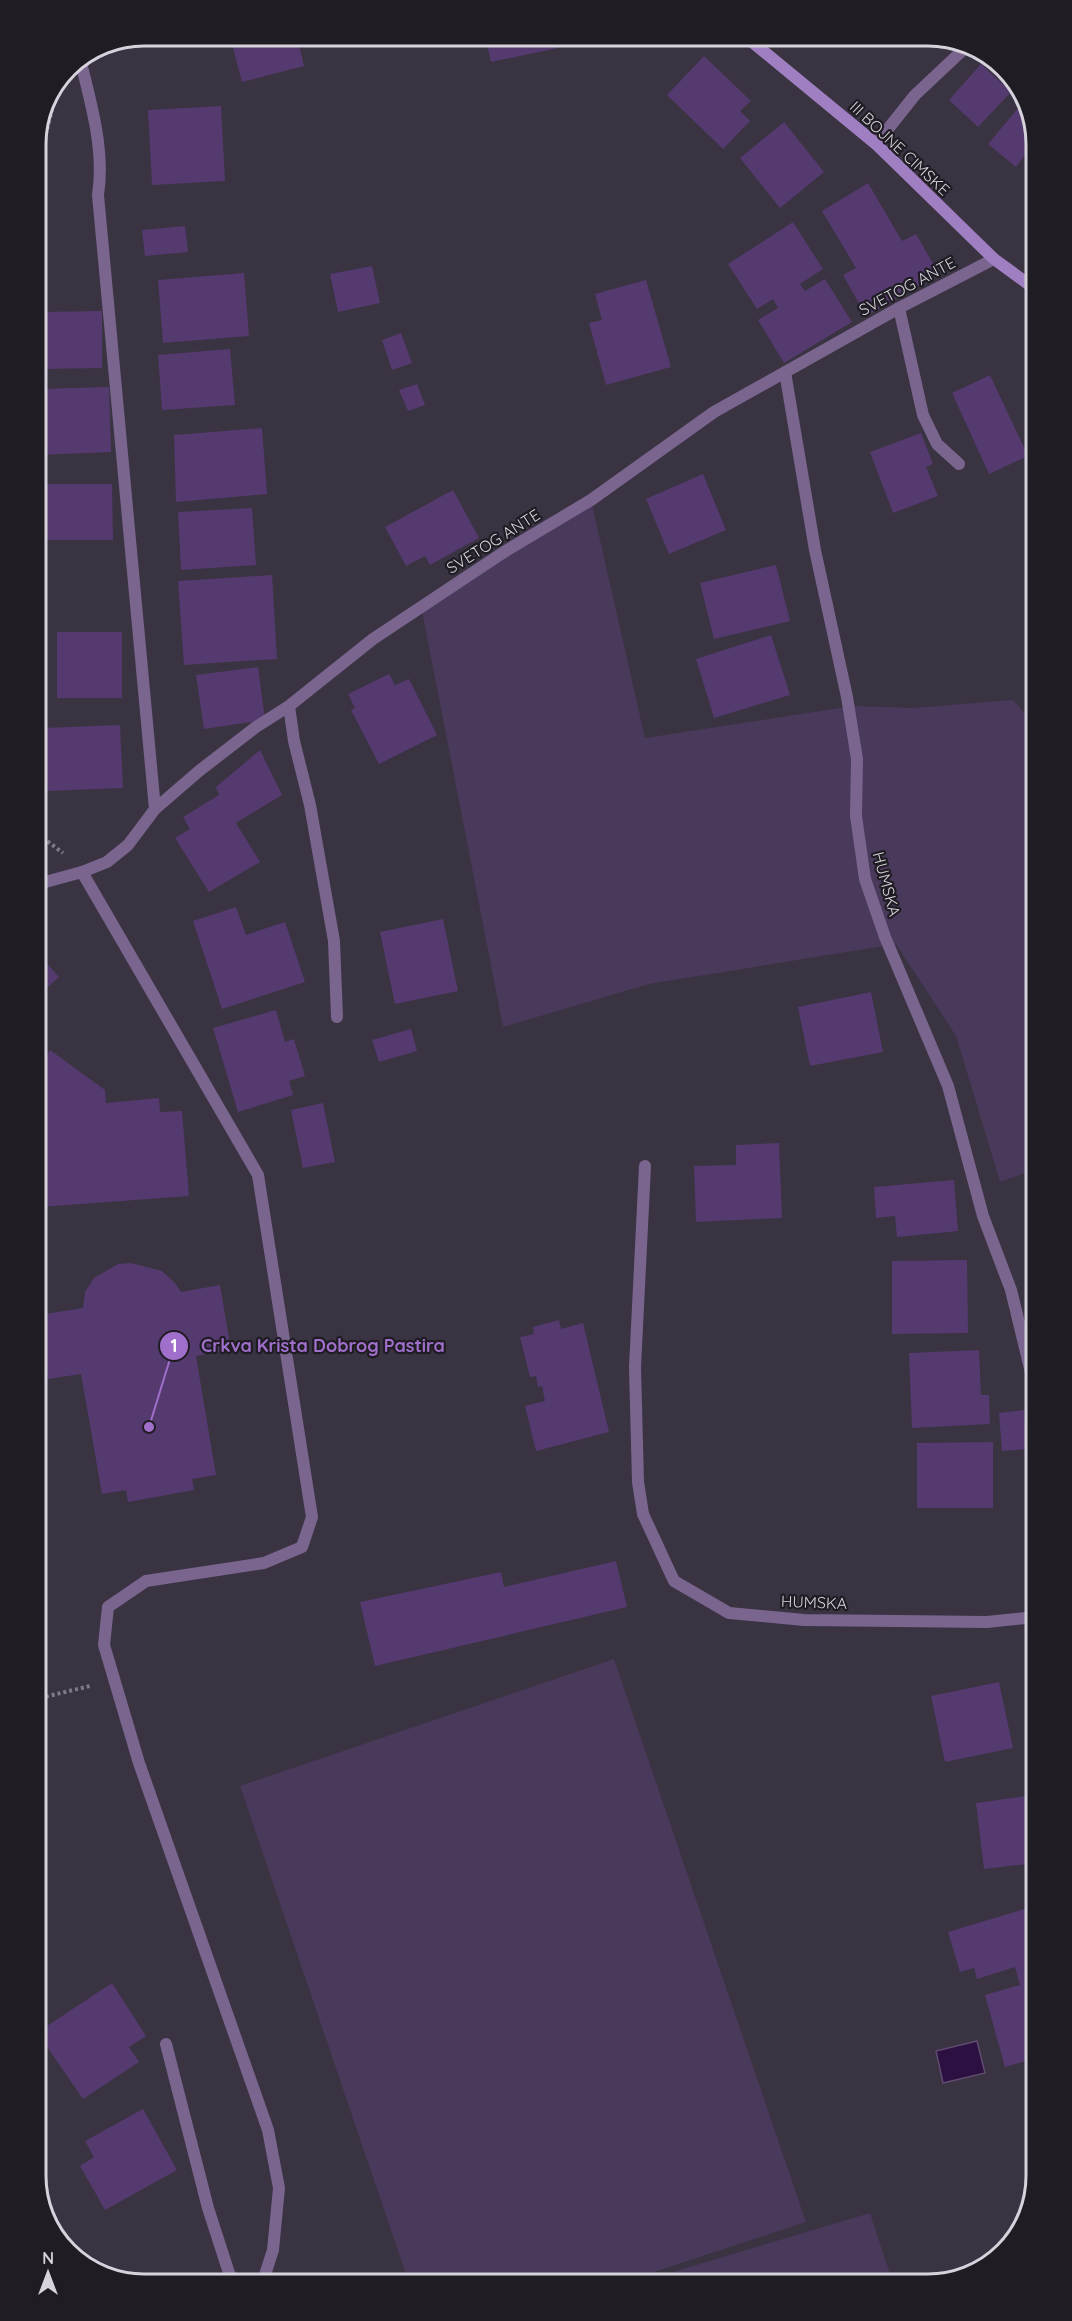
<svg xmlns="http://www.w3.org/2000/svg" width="1072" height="2321" font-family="Quicksand,sans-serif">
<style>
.green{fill:#49395a}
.water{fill:#2c1042;stroke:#5f4a70;stroke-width:1.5}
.building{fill:#553a6f}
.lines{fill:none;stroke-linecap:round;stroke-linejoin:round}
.path{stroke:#7f7a86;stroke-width:4;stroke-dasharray:3 3;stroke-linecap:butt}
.lane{stroke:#7a658f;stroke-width:12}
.street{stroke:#7a658f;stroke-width:12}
.secondary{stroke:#9f7fc1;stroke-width:12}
.labels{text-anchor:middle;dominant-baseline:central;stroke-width:4.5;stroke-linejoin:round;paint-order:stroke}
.street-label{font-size:16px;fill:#d7d3dc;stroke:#1f1c23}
.rim{fill:none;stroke:#d7d3dc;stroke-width:3}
.leader{fill:none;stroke:#a06fcb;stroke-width:2}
.callout-dot{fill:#a06fcb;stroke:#1f1c23;stroke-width:2}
.mark-label{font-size:18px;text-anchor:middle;font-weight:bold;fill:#fff}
.callout-label{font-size:18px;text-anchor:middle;font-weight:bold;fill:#a06fcb;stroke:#1f1c23;stroke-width:4.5;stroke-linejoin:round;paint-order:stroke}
</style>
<rect width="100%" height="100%" fill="#3a3342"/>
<path class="green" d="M591 500 645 738 853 706 912 708 1013 700 1032 722 1033 1170 1000 1182 956 1036 896 944 649 984 503 1027 421 606Z
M614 1659 806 2222 627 2281 409 2283 240 1786Z
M870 2213 892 2280 643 2281Z"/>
<path class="water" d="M977 2041 985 2073 943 2083 936 2051Z"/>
<path class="building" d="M230 36H297L304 66 242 82Z
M485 36H556L558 48 491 62Z
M704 56 751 101 740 111 750 121 723 149 667 95Z
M981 64 1011 92 978 127 949 100Z
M1024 101 1030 109V160L1025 155 1016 167 988 144Z
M221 106 225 181 152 185 148 110Z
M784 122 824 172 780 208 740 158Z
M868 183 902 241 916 234 939 274 866 316 843 275 856 268 822 211Z
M793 222 823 269 800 284 805 291 825 279 852 322 784 363 758 320 778 308 773 299 757 309 728 264Z
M185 226 188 252 145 256 142 230Z
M372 266 380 303 338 312 330 274Z
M244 273 249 336 163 343 158 280Z
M646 280 671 367 606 385 589 323 602 320 595 294Z
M102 311V368L43 369 42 312Z
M401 333 412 363 392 370 382 340Z
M230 349 235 405 162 410 158 355Z
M990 375 1028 456 989 474 952 393Z
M417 384 425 405 408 411 399 390Z
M109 387 111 452 37 455V389Z
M262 428 267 494 176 502 174 435Z
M921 433 933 464 926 467 938 496 893 513 870 452Z
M703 474 726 530 669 554 646 499Z
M43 484H112L113 540H43Z
M453 490 479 538 430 565 425 556 406 566 385 527Z
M252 508 256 565 181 570 178 512Z
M776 565 790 621 714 639 700 583Z
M272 575 277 659 184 665 178 581Z
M57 632H122V698H57Z
M771 635 790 695 714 718 696 659Z
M258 667 265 720 204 729 196 675Z
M389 674 395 685 409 679 437 735 379 764 351 710 355 708 348 694Z
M120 725 123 788 47 791 45 728Z
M260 750 282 795 236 823 260 862 209 892 175 838 190 829 183 817 219 795 216 787Z
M236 907 246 935 285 922 305 982 222 1009 193 921Z
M443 919 458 991 395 1004 380 932Z
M38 954 59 977 39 995Z
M871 992 883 1052 810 1066 798 1007Z
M276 1010 285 1042 294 1039 305 1076 289 1081 293 1095 238 1112 213 1028Z
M411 1029 417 1051 379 1062 372 1040Z
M50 1050 105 1090 106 1103 159 1098 160 1112 182 1111 189 1196 40 1207 39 1159H45L41 1105 39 1104V1067Z
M323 1103 335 1162 303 1168 291 1110Z
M779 1143 782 1218 696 1222 694 1166 736 1165V1145Z
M954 1180 958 1231 897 1237 895 1216 876 1218 874 1187Z
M967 1260 968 1333 892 1334V1261Z
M131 1263 162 1271 175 1283 181 1292 220 1285 231 1350 196 1356 216 1475 192 1479 194 1490 128 1502 126 1490 102 1494 81 1374 48 1379 39 1328V1315L83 1308 85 1292 94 1278 118 1264Z
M559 1320 561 1329 583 1323 609 1432 536 1451 525 1406 545 1401 542 1386 538 1387 536 1376 530 1377 520 1337 534 1334 533 1327Z
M979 1350 981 1395H989L990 1424 912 1428 909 1353Z
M1024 1410 1027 1449 1002 1451 999 1413Z
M993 1442V1508H917V1443Z
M616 1561 627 1607 375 1666 360 1602 501 1572 504 1587Z
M999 1682 1013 1748 945 1762 931 1696Z
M1035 1795V1863L984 1869 976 1803Z
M1031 1907 1035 1920 1036 2058 1005 2067 985 1995 1020 1985 1015 1967 977 1979 974 1968 960 1972 948 1932Z
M112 1983 146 2036 129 2047 139 2062 83 2099 41 2038V2030Z
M143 2109 177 2170 105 2210 80 2166 94 2157 85 2141Z"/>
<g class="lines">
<path class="path" d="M36 156 42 150 56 93
M38 834 63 853
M40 1698 90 1686"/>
<path class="lane" d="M899 308 923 415 937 444 959 464
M82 872 258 1175 312 1517 302 1547 264 1563 146 1581 108 1607 104 1645 139 1763 268 2130 279 2188 273 2250 262 2284
M643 1514 638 1482 635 1367 645 1166"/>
<path class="street" d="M80 59C91 103 105 151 98 195L155 809
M876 144 915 95 965 48
M785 372 815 550 847 697 857 759 856 816 865 879 885 937 948 1086 983 1216 1011 1290 1034 1385
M289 706 294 741 310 805 334 941 337 1017
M38 884 82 872 107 862 128 845 155 809 199 771 256 727 289 706 373 639 504 552 591 500 714 412 899 308 994 259
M643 1514 674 1581 729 1613 804 1620 987 1622 1034 1617
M166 2044 208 2208 229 2273 235 2284"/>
<path class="secondary" d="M745 36 876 144 994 259 1031 286"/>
</g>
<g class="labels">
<g class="street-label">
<text transform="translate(900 148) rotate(43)">III BOJNE CIMSKE</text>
<text transform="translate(907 286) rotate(-28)">SVETOG ANTE</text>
<text transform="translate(493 541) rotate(-32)">SVETOG ANTE</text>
<text transform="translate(887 884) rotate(75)">HUMSKA</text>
<text transform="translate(814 1602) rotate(2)">HUMSKA</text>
</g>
</g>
<path d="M0 0H1072V2321H0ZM144 46H928A98 98 0 0 1 1026 144V2176A98 98 0 0 1 928 2274H144A98 98 0 0 1 46 2176V144A98 98 0 0 1 144 46Z" fill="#1f1c23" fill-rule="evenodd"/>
<path class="rim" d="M144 46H928A98 98 0 0 1 1026 144V2176A98 98 0 0 1 928 2274H144A98 98 0 0 1 46 2176V144A98 98 0 0 1 144 46Z"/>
<path class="leader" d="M149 1427L174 1346"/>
<g class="callout-dot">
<circle cx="149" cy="1427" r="6"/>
<circle cx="174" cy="1346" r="15"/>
</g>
<g class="mark-label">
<text x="174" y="1352">1</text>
</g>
<g class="callout-label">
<text x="323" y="1352">Crkva Krista Dobrog Pastira</text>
</g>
<g transform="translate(48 2273)" stroke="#1f1c23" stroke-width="4.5" paint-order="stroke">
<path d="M0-4.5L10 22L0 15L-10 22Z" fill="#d7d3dc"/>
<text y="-9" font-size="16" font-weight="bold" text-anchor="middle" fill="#d7d3dc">N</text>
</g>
</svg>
